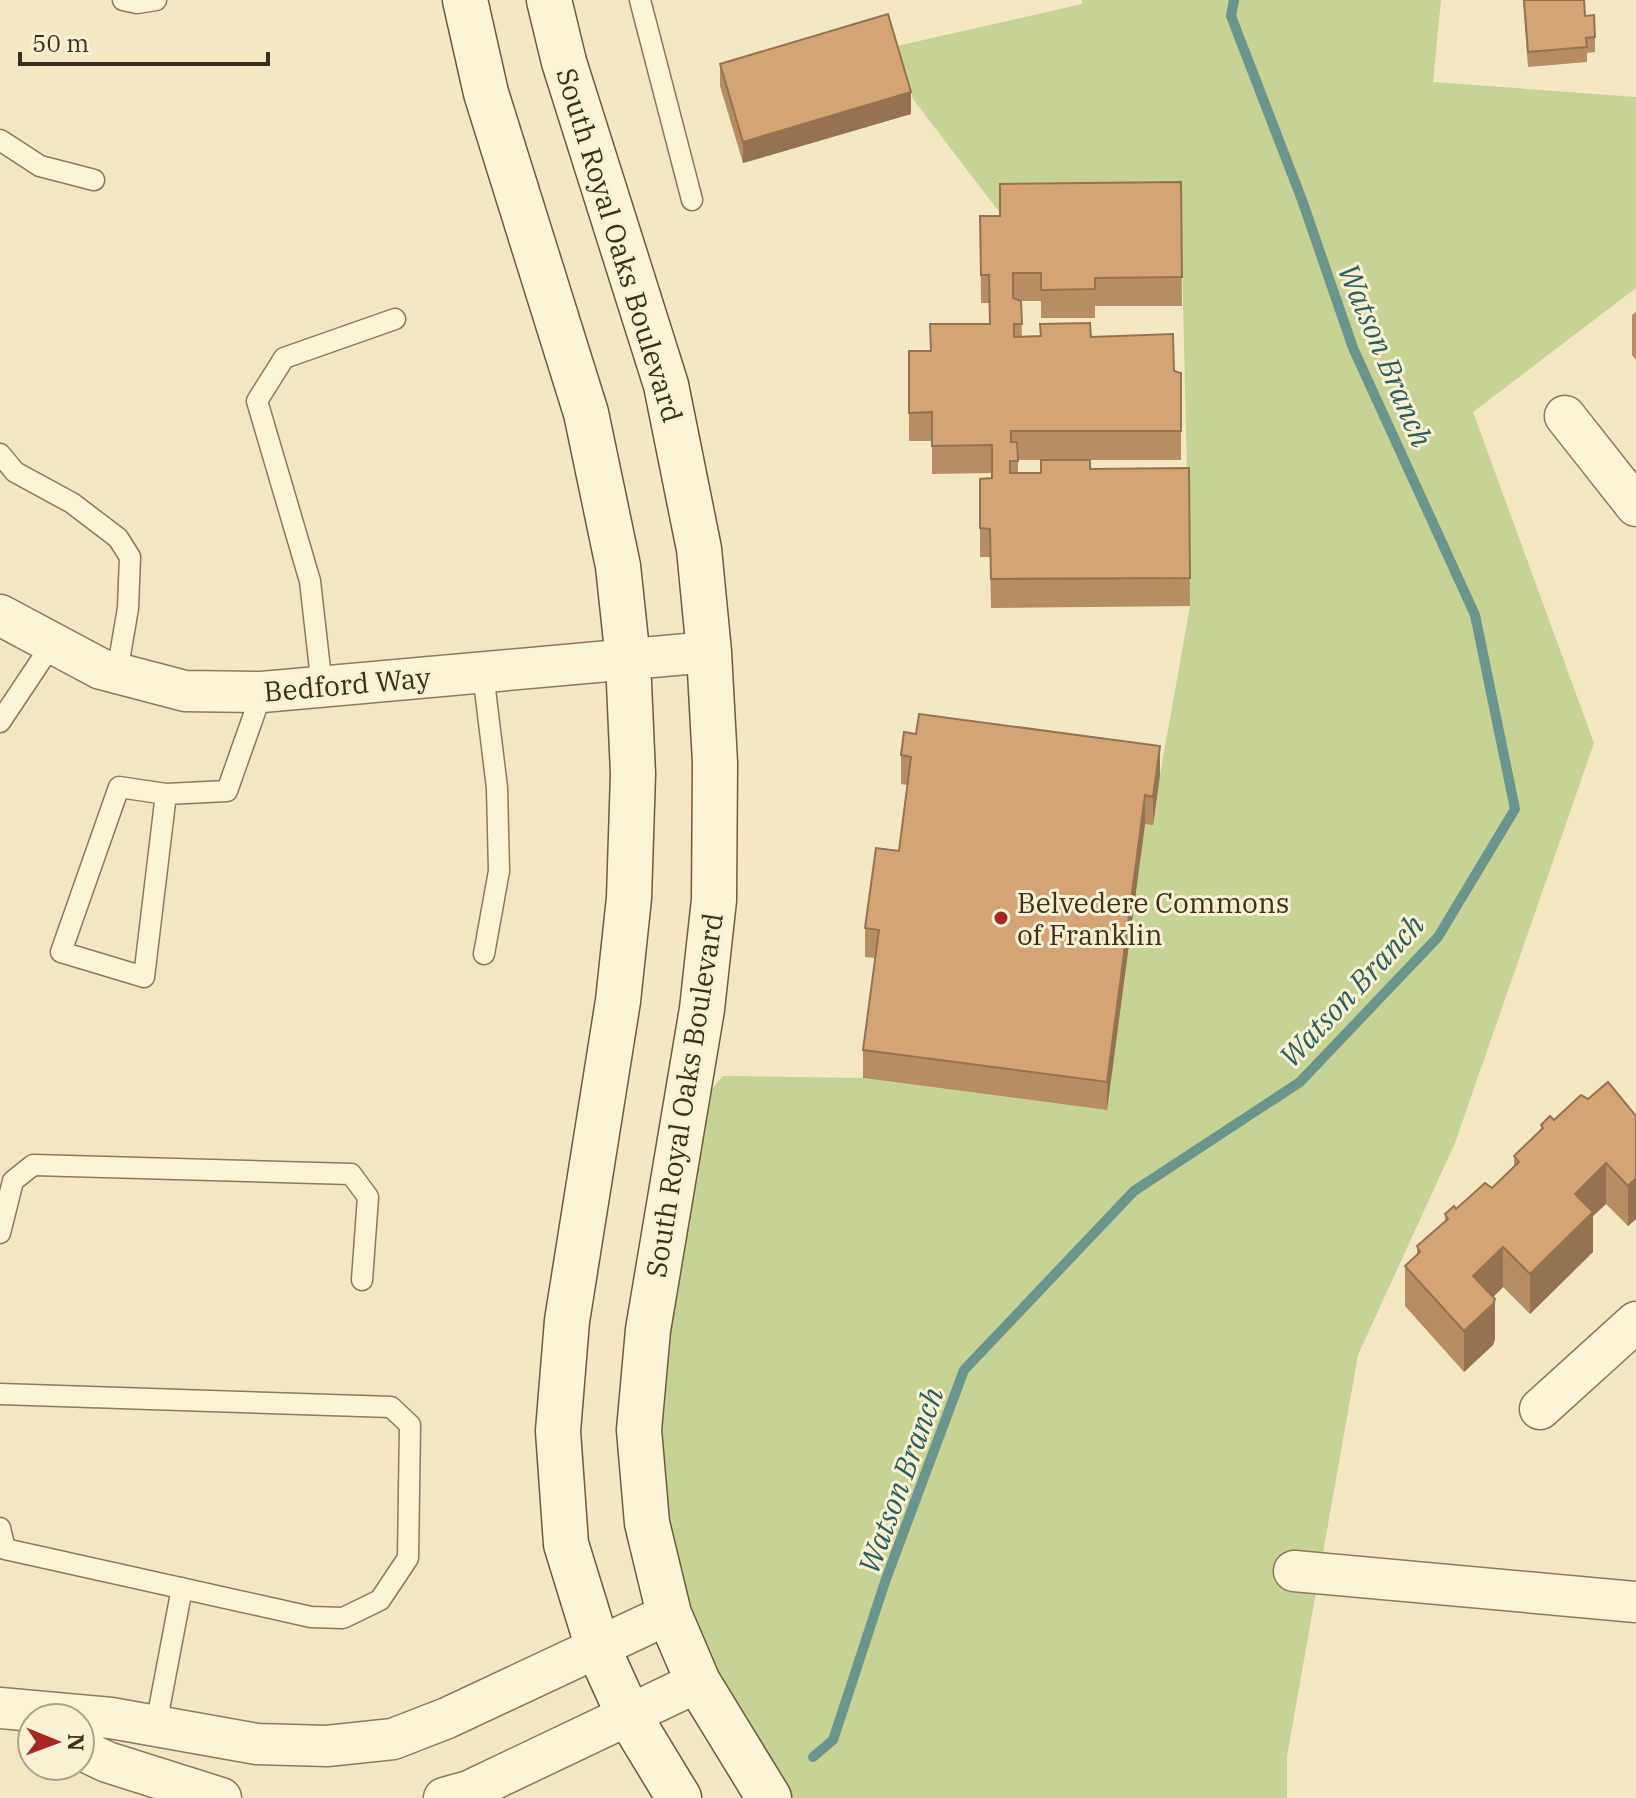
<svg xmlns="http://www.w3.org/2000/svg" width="1636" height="1798" font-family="'IBM Plex Serif',serif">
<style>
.green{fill:#c7d295}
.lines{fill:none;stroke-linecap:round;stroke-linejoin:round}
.stream{stroke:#6a958d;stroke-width:10}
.service-casing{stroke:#8f7957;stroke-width:23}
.minor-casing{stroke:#8f7957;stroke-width:43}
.secondary-casing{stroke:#715a3a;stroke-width:47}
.service{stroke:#fcf4d7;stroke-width:20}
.minor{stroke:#fcf4d7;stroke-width:40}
.secondary{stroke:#fcf4d7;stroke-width:44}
.wall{fill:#b78d64}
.shaded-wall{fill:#957351}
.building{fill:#d5a474;stroke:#957351;stroke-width:2}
.poi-dot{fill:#a52920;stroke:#f9f1d3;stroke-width:3}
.labels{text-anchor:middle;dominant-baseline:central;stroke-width:6;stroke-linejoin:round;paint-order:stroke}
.street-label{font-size:28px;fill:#3d2f1d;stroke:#f9f1d3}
.poi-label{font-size:28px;fill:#3d2f1d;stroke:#f9f1d3;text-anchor:start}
.water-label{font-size:30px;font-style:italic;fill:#2a5e5f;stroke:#f9f1d3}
</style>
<rect width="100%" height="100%" fill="#f3e8c2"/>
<path class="green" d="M1082 0H1441L1433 82 1636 97V288L1473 412 1594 743 1455 1143 1358 1355 1287 1756V1798H769L647 1523 682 1125 723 1076 863 1078 1107 1110 1145 824 1160 775 1190 606 1181 212 1000 213 913 99 897 46 1082 4Z"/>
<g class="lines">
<path class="stream" d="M813 1757 833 1740 886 1579 964 1370 1134 1191 1300 1082 1438 937 1515 809 1475 615 1353 348 1302 200 1231 16 1234 0"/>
<g class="service-casing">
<path id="service" d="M123 0 137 3 156 0
M640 0 692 200
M0 140 40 166 94 180
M0 454 15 472 72 503 118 538 130 557 128 608 117 673
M483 673 497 788 499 871 484 954
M322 687 310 581 257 401 284 358 395 319
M0 722 52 644
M166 794 119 787 61 952 144 977 166 794 227 791 262 692
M0 1233 13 1181 33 1165 351 1174 368 1197 362 1280
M0 1394 391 1407 410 1425 408 1558 380 1600 343 1618 311 1617 5 1549 0 1528
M156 1725 182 1588"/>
</g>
<g class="minor-casing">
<path id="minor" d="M1565 416 1636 506
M0 615 101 669 185 691 262 692 709 652
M1540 1409 1636 1322
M1294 1571 1636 1602
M0 1708 111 1718 257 1744 327 1746 393 1739 447 1718 669 1614
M80 1749 107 1762 221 1798
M444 1798 469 1791 698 1682"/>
</g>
<g class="secondary-casing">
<path id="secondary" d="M465 0 486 93 586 413 618 566 628 660 633 774 629 898 618 1001 567 1321 558 1431 566 1544 598 1648 628 1714 679 1798
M549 0 564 62 666 385 699 549 709 652 715 763 714 900 702 1009 648 1330 639 1430 647 1523 669 1614 698 1682 769 1798"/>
</g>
<use href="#service" class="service"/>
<use href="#minor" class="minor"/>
<use href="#secondary" class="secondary"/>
</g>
<path class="wall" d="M1523 0H1584L1585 16 1595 37V52L1587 53V62L1528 67Z
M720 64 911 114 743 163 720 86Z
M1181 182 1182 306H1095V318H1041V301H1021L1022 337H1091L1181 373V460H1018V473H1041L1090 469 1189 468 1190 606 991 608 990 557H980V479L992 478V473L932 474V441H909V351H930V324H989V303H981L980 216H1000Z
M1636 312V360L1632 355V315Z
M901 755 1160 775 1153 825 1145 824 1107 1110 863 1078V1050L876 958 865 957V928L899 851 907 785 901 784Z
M1588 1099 1636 1116V1219L1628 1226 1606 1204 1593 1216V1252L1530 1314 1503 1287 1493 1297 1495 1339 1493 1345 1464 1372 1405 1306V1266L1417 1255V1246L1445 1221V1214L1456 1209 1492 1188 1514 1167V1156L1541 1131V1125L1554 1120Z"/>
<path class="shaded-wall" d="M911 92V114L743 163V142Z
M1160 746V775L1153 825V797Z
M1145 795V824L1107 1110V1082Z
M1606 1163V1204L1593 1216V1252L1530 1314V1274L1575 1194Z
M1636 1178V1219L1628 1226V1186Z
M1503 1247V1287L1473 1317V1276Z
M1495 1299V1339L1493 1345 1464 1372V1331Z"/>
<path class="building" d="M1524 0H1584L1585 16 1594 15 1595 37 1586 38 1587 47 1528 52Z
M888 14 911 92 743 142 720 64Z
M1181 182 1182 277 1095 278V289L1041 290V273H1013V298L1021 301 1022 324H1014V337L1041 336 1040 324 1090 323 1091 337 1173 334 1174 371 1181 373V431H1011V442H1017L1018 461H1010V473H1041V460H1090V469L1189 468 1190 578 991 579 990 529 980 528V479L992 478V445L932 446V412L909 413V351H931L930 324H990L989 275H981L980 216H1000V184Z
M919 714 1160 746 1153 797 1145 795 1107 1082 863 1050 879 930 865 928 876 848 899 851 911 757 901 755 904 732 916 734Z
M1608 1082 1636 1116V1178L1628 1186 1606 1163 1575 1194 1593 1212 1530 1274 1503 1247 1473 1276 1495 1299 1493 1304 1464 1331 1405 1266 1420 1252 1417 1246 1448 1219 1445 1214 1454 1206 1456 1209 1485 1183 1492 1188 1519 1162 1514 1156 1543 1128 1541 1125 1550 1116 1554 1120 1581 1095 1588 1099Z"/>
<circle class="poi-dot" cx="1001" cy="918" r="8"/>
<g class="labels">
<g class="street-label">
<text transform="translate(620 245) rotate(73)">South Royal Oaks Boulevard</text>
<text transform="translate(347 684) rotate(-5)">Bedford Way</text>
<text transform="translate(684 1095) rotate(-81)">South Royal Oaks Boulevard</text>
</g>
<g class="poi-label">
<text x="1017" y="902">Belvedere Commons<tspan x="1017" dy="32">of Franklin</tspan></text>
</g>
<g class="water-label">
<text transform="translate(1386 355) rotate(67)">Watson Branch</text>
<text transform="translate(1351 990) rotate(-47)">Watson Branch</text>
<text transform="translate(900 1480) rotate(-70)">Watson Branch</text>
</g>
</g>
<g transform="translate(56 1742) rotate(91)"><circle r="38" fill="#f9f1d3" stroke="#aea38a" stroke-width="2"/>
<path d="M0-6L14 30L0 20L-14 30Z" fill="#a52920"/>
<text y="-12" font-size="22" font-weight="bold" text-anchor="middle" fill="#3d2f1d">N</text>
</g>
<path d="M20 52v12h248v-12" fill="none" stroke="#3d2f1d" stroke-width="4"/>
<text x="32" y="52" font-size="24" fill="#3d2f1d" stroke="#f9f1d3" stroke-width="6" paint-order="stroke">50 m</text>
</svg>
